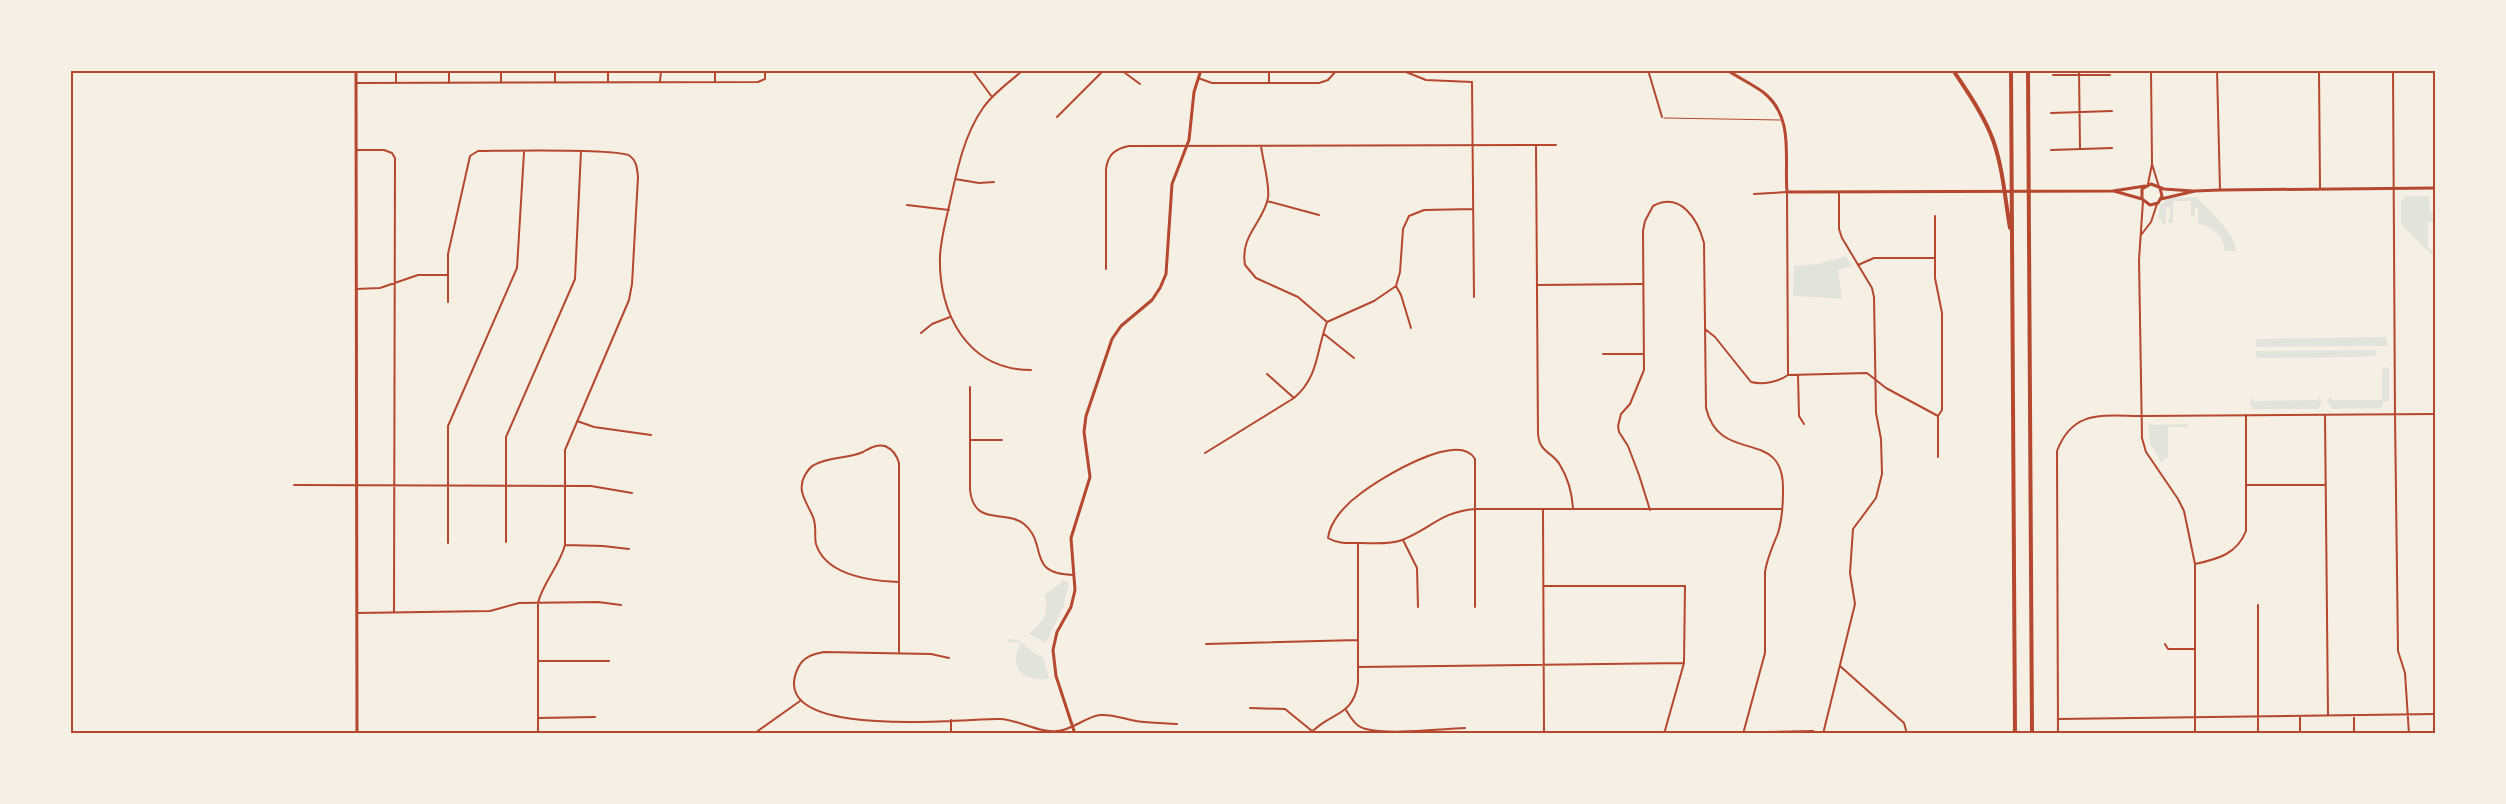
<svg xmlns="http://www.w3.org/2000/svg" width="2506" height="804" font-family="'IBM Plex Sans',sans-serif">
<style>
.green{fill:#e2e4dc}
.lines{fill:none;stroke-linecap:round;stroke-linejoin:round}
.service{stroke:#b5482f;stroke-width:1}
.minor{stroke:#b5482f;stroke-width:2}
.tertiary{stroke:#b5482f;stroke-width:2}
.secondary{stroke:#b5482f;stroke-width:3}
.primary{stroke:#b5482f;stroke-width:3}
.motorway{stroke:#b5482f;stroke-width:4}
.neatline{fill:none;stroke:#b5482f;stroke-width:2}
</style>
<rect width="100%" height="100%" fill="#f6efe4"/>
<path class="green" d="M2406 196H2429L2430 213H2435V222H2428V246L2435 254V258L2401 224V201Z
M2196 197C2208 208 2236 235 2236 251H2225C2223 236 2213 226 2198 224V207H2195V216H2191V201H2173V223H2168L2171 208 2166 207V224H2163L2158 217 2160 205 2169 198Z
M1846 256 1852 266 1838 270 1842 299 1793 296 1794 266 1818 264Z
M2386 337 2388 346 2256 347V339Z
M2376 350V355L2362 357 2259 358 2256 356V351Z
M2385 367 2389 368V401L2383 402 2382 408 2332 409 2327 400 2332 397V400H2382V370Z
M2254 397V401L2317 400 2318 397 2322 402 2318 409H2253L2249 402Z
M2188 424V427H2168V457L2161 462 2150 443 2148 425Z
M1063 579 1069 583 1064 605 1046 643 1029 634C1042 622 1051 614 1044 595L1061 583Z
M1009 639C1025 639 1028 653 1043 657L1049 679C1034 680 1015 678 1016 658 1016 652 1019 649 1020 643L1008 642Z"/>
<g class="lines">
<path class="service" d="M1664 118 1780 120"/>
<path class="minor" d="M396 70V83
M449 70V83
M501 70V83
M555 70V82
M972 70 992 97
M1023 70C1010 82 993 93 983 108 964 135 957 170 950 202 946 220 941 238 940 256 938 314 968 370 1031 370
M1121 70 1140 84
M1401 70 1426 80 1472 82 1474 297
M1648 70 1662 117
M2079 70 2080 149
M2217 70 2220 190
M2319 70 2320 189
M2053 75H2110
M1198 78 1212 83H1319L1328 80 1337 70
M608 82V70
M660 82 661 70
M715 82V70
M357 83 758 82 765 79V70
M1269 83V70
M2051 113 2112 111
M1057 117 1104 70
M1536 145 1538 434C1540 454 1552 451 1560 465 1568 478 1572 494 1573 508
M1261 146C1263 161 1270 185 1268 198 1263 223 1240 235 1245 265L1256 278 1298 297 1327 322
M356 150H384L392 153 395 158 394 612
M2051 150 2112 148
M2152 164 2159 187
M955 179 979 183 994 182
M2148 184 2152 164 2151 70
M1754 194 1787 192 1788 375
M1267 201 1319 215
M907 205 949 210
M1935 216V278L1942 313V410L1938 416V457
M1858 265 1874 258H1935
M1106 269V169C1108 154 1115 149 1129 146L1556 145
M1537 285 1642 284
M1396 286 1401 295 1411 328
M356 289 380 288 418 275H447
M448 302V254L470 156 478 151C500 151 620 148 630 156 637 161 637 169 638 177L632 284 629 300 565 450V545C559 567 543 582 538 603V734
M1705 329 1715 337 1751 382C1763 385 1778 382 1788 375L1867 373 1886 388 1938 416
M921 333 932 324 950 317
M1324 334 1354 358
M1603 354H1644
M1267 374 1294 398
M1798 375 1799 416 1804 424
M970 387V490C974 527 1005 509 1024 524 1049 545 1025 574 1074 575
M2325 415 2328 715
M2395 415 2398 651 2405 673 2409 734
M577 421 594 427 651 435
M970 440H1002
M1205 453 1294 398C1319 377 1316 351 1327 322L1374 301 1396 286 1400 272 1403 229 1409 216 1424 210 1473 209
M294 485 591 486 632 493
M2247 485H2325
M1543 510 1544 734
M1650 510 1639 475 1628 446 1619 432 1618 426 1621 414 1630 404 1644 370 1643 231 1645 221 1653 206C1681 191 1698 220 1704 243L1706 408C1720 467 1785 425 1783 491 1783 505 1782 520 1778 533 1773 546 1767 558 1765 572V653L1743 734
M1403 540 1417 568 1418 607
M506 542V437L575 279 581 151
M448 543V426L517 268 524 152
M565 545 603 546 629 549
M2195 564C2218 559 2237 554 2246 531V415
M1543 586H1685L1684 663 1664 734
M1475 607V459C1458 430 1379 479 1360 494 1346 504 1330 521 1328 538 1338 544 1347 543 1360 543 1373 543 1389 545 1402 540 1432 528 1440 512 1475 509H1781
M357 613 490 611 519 603 598 602 621 605
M1206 644 1358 640
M2165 644 2168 649H2194
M899 654V463C897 456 892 449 885 446 877 444 870 448 863 452 848 459 829 456 814 465 810 467 808 470 805 475 796 491 807 502 813 517 817 526 814 536 816 544 826 576 872 581 899 582
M949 658 931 654 824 652C813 654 803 657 798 668 763 742 966 718 1000 719 1020 720 1038 733 1057 731 1073 730 1085 717 1100 715 1113 714 1124 719 1136 721 1150 723 1164 723 1177 724
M538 661H609
M1358 667 1684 663
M1250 708 1285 709 1312 731
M1346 710C1351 718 1356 727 1366 729 1392 735 1437 729 1465 728
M2354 715V734
M2300 716V734
M538 718 595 717
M2058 719 2436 714
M755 733 800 701
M951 734V720
M1310 734C1329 712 1353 718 1358 683V543
M1656 734 1813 731 1817 734
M2058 734 2057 451C2073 409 2103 416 2141 416
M2258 734V605"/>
<path class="tertiary" d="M2393 70 2395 415
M2143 201 2139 260 2142 438 2146 452 2178 499 2184 511 2195 564V734
M2141 235 2151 222 2157 204
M2141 416 2436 414
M1840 666 1904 723 1907 734
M1823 734 1855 604 1850 573 1853 529 1876 498 1882 474 1881 439 1876 413 1874 297 1872 288 1842 238 1839 229V192"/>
<path class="secondary" d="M1727 70C1739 78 1752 84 1763 92 1795 117 1784 157 1787 192L2113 191 2145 186
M2160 188 2162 196 2158 203 2150 205 2142 199V189L2151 184 2164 189 2193 191
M2114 191 2142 199
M2161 199 2195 191 2220 190 2436 188
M1075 734 1056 676 1053 650 1057 632 1071 607 1075 590 1071 538 1090 477 1084 432 1086 416 1112 339 1121 326 1152 300 1160 288 1166 274 1172 184 1189 140 1194 92 1201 70"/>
<path class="primary" d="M356 70 357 734"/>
<path class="motorway" d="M1953 70C1968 93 1984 115 1993 140 2003 168 2005 199 2010 228
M2011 70 2015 734
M2028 70 2032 734"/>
</g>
<rect width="2506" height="804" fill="none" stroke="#f6efe4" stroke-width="144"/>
<rect x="72" y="72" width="2362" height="660" class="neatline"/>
</svg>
